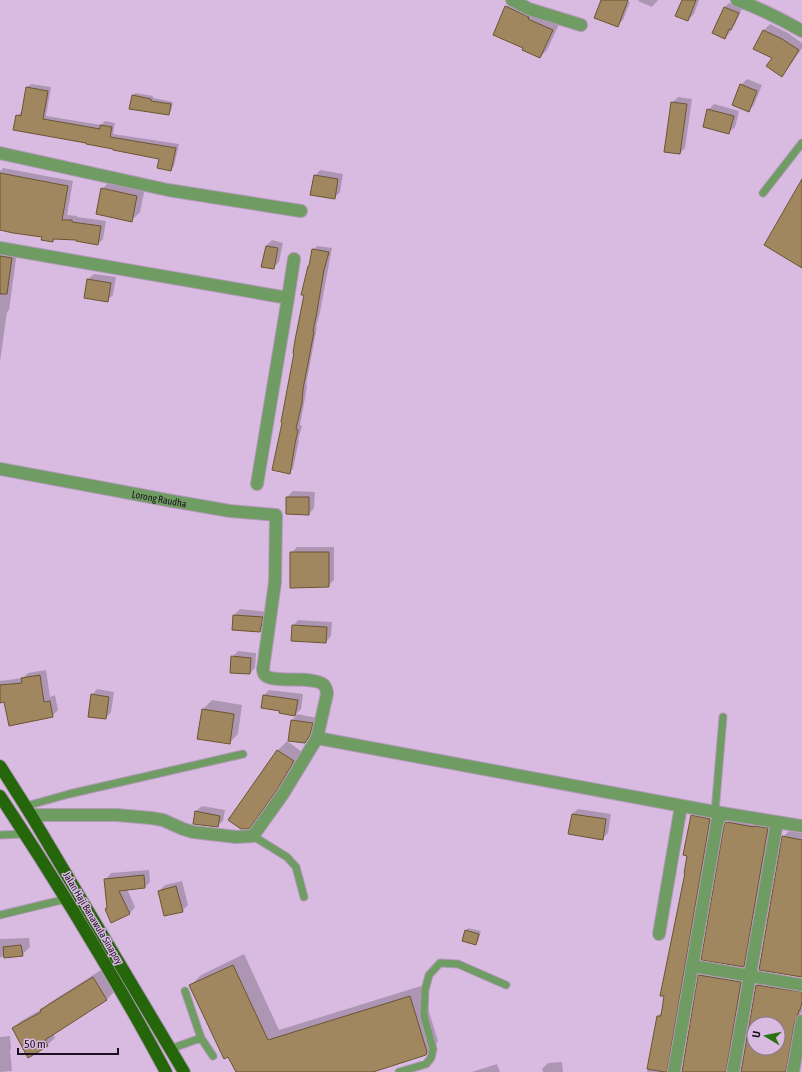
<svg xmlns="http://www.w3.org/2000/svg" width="802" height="1072" font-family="'Asap Condensed',sans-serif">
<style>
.shadow{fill:#0003;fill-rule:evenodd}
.building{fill:#a08760;stroke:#6b552f;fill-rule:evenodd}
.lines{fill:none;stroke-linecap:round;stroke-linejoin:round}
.service-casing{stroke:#b399ba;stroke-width:9}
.minor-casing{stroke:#b399ba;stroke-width:14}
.trunk-casing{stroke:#b399ba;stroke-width:14}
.service{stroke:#6f9c63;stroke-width:7}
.minor{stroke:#6f9c63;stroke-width:12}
.trunk{stroke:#246609;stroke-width:12}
.labels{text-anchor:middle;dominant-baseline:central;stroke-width:3;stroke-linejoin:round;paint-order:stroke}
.street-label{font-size:10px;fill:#1b101e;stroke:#d9bbe1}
</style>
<rect width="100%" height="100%" fill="#d9bbe1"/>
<path class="shadow" d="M513 0 560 22 547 50 540 57 524 47 506 7Z
M602 0H625L630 2 623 20 617 25Z
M639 0H658L652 7 638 1Z
M683 0H699L694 14 688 20Z
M729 3 742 9 735 24 732 28 729 34 724 38 713 33 725 7Z
M770 24 788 33 802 43V48L787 70 781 75 773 58 755 49 764 30Z
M747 79 762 85 754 105 749 110 741 85Z
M31 84 51 87 46 116 101 125 105 121 115 123 113 134 179 144 174 166 171 170 160 158 17 116 21 112H22L27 87Z
M135 93 153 96V98L173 102 171 111 168 114 133 96Z
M678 97 692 99 685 148 680 153 672 103Z
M714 104 739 111 735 127 729 132 708 110Z
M3 168 73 181 67 215 77 216V217L106 221 103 239 98 244 77 239 56 238 53 241 43 236 0 229V170L1 171Z
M320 170 343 174 340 192 334 198 315 176Z
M111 180 145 188 140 212 131 221 102 189Z
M272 240 283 243 279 262 273 268 266 246Z
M317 246 332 248 320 312 316 327H317L306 385H307L305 398 300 425 302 426 298 440H299L293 469 289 473 283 422 313 250Z
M0 247 17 252 9 310 7 312 0 362Z
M94 274 116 277 113 295 107 300 88 279Z
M293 491 315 492 314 508 309 514 287 497Z
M297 547H334V580L328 586 291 553Z
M240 609 268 612 266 625 260 631 233 629 234 615Z
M298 620 332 622 331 636 326 642 293 626Z
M238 651 256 653 255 668 250 673 232 657Z
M46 670 50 697 55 695 58 710 52 716 5 701 0 702V681L23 678 28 673Z
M97 689 114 692 111 712 106 718 92 695Z
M269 690 303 694 301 709 296 714 318 718 315 728 311 736 305 742 292 720 297 715 280 713 281 710 263 696Z
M212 700 242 705 238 734 229 743 198 738 203 709Z
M287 741 302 752 285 780 258 819 249 828 230 820 278 750Z
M202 806 225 810 223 821 217 826 196 811Z
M578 809 611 814 608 833 602 839 572 814Z
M698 810 716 813 675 1072H647L658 1016 663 1011 686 872 692 816Z
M733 817 773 823 749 960 743 966 726 824Z
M789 831 802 833V976L783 837Z
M149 870 150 882 145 887 127 889 135 907 130 913 111 921 106 909 108 907 106 879 111 873Z
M182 881 188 905 182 911 159 891 165 885Z
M468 928 481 931 478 941 475 944 466 931Z
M29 938 30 947 22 955 1 957 0 958V939Z
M244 954 279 1030 421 986 438 1041 437 1043 426 1054 370 1072H237L190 986 201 975Z
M705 969 746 977 734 1072H683L699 975Z
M101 970 114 992 106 1000 53 1033 55 1038 47 1045 13 1028 21 1021 44 1008 49 1003Z
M763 979 802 986V1013H800L791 1064 794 1072H742L757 985ZM754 1024H778V1048H754Z
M10 1036 11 1049 10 1050 12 1071 0 1072V1037Z
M562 1062 563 1072H543L542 1069 548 1063Z
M497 1064 500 1072H472Z"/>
<path class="building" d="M601 0H628L618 27 594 18Z
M682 0H696L688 21 675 16Z
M505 6 529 17 528 19 553 30 540 58 522 50 523 48 493 35Z
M724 7 739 13 731 30 729 29 725 39 712 33Z
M763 30 782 39 799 50 782 77 766 66 772 58 753 49Z
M740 84 757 91 749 112 732 105Z
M26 87 48 91 43 119 100 129V125L112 127 110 137 176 148 171 171 157 168 159 159 113 150V149L86 144V143L13 130 16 115 21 116Z
M132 95 151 99V101L171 104 169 115 129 109Z
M671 102 687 104 680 154 664 152Z
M707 109 734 116 729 134 703 127Z
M0 173 68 186 62 220H72V222L101 226 98 245 76 241V240L53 239V242L41 240 42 237 13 233 0 230Z
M314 175 338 179 335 199 310 195Z
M802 179V268L764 245Z
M101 188 137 196 132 222 96 214Z
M266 246 278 248 274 269 261 267Z
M312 249 329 252 324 270 316 317 313 331 314 332 303 389 302 403 296 429 298 430 295 444 290 474 272 470 282 423 281 422 294 353H293L295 340 304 295H301L308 266H309Z
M0 256 12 258 7 294H0Z
M87 279 111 283 108 302 84 298Z
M286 497H309V515L286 514Z
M290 552H329V587L290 588Z
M233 615 263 617 260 632 232 630Z
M292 625 327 627 326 643 291 641Z
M231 656 251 658 250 674 230 673Z
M40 675 44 702 50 701 53 717 9 726 4 702 0 703V685L22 683 21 678Z
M91 694 109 697 106 719 88 717Z
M263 695 298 700 295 716 279 713 280 711 261 708Z
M202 709 234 714 230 744 197 739Z
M291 720 313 723 310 735 305 743 288 741Z
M277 750 294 761 277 790 249 829H241L228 820Z
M195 811 220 816 218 827 193 824Z
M572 814 606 819 603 840 568 834Z
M691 815 710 819 667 1072H665L647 1069 657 1016H661L664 996H660L685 873H684L687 856 683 855Z
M726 822 754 827V826L768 828 744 967 701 960 724 825Z
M782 836 802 840V977L759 970Z
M144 875 145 888 119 891 130 914 111 923 105 909 107 908 104 879Z
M176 886 183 912 164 916 158 891Z
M465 930 479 934 476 945 462 941Z
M21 945 23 956 4 958 3 947Z
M233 965 268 1040 410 996 427 1052 426 1055 373 1072H236L228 1057 224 1059 189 985Z
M698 975 741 982 726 1072H682Z
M93 977 107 1000 45 1040 48 1046 28 1058 12 1028 41 1012 40 1010Z
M756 985 802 992V1002L800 1010H799L798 1015 795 1020 786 1072H741ZM754 1024H779L778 1031V1048H774V1050L764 1048H754Z"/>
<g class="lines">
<g class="service-casing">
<path id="service" d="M763 193 802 143
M26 806 69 794 243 754
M715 812 723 717
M0 835 25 834
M253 836 287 857 296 867 304 897
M0 915 66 899
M185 991 201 1038 213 1056
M170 1049 201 1038
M399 1072 426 1064 431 1058 433 1049 424 1016 425 990 429 975 440 963 458 964 506 985"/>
</g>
<g class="minor-casing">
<g id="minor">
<path d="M512 0 529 9 581 25"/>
<path d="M737 0C759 8 781 19 802 31"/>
<path d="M0 153 168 190 301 211"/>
<path d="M0 248 288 298 257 484"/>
<path d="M288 298 294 259"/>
<path id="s1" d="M0 469 103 488 172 501 230 511 276 515 275 582 263 669C263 671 263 673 265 675 273 684 313 675 324 685 326 688 327 691 327 694L317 738 283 794 253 836 236 837 193 832 183 829 163 820 151 818 117 815H31"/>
<path d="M317 738 715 812 802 826"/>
<path d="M659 934 681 806"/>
<path d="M693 966 802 985"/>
<path d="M674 1072 717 823 718 820 723 814"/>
<path d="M733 1072 777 822"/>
<path d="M793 1072 802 1021"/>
</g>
</g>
<g class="trunk-casing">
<path id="trunk" d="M0 766 31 815 184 1072
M0 796C59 885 115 977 166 1072"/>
</g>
<use href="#service" class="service"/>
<use href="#minor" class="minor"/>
<use href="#trunk" class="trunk"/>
</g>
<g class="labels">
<g class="street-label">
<text stroke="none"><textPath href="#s1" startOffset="162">Lorong Raudha</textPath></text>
<text transform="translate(93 918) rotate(59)">Jalan Haji Banawula Sinapoy</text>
</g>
</g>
<g transform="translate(766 1036) rotate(280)"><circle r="19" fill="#d9bbe1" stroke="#8d7793"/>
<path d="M0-3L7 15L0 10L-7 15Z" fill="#2b7212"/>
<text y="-6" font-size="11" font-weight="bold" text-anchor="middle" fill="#1b101e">U</text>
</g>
<path d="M18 1048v6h100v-6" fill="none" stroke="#1b101e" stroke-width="2"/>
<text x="24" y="1048" font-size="12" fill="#1b101e" stroke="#d9bbe1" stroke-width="3" paint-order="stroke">50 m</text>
</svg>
